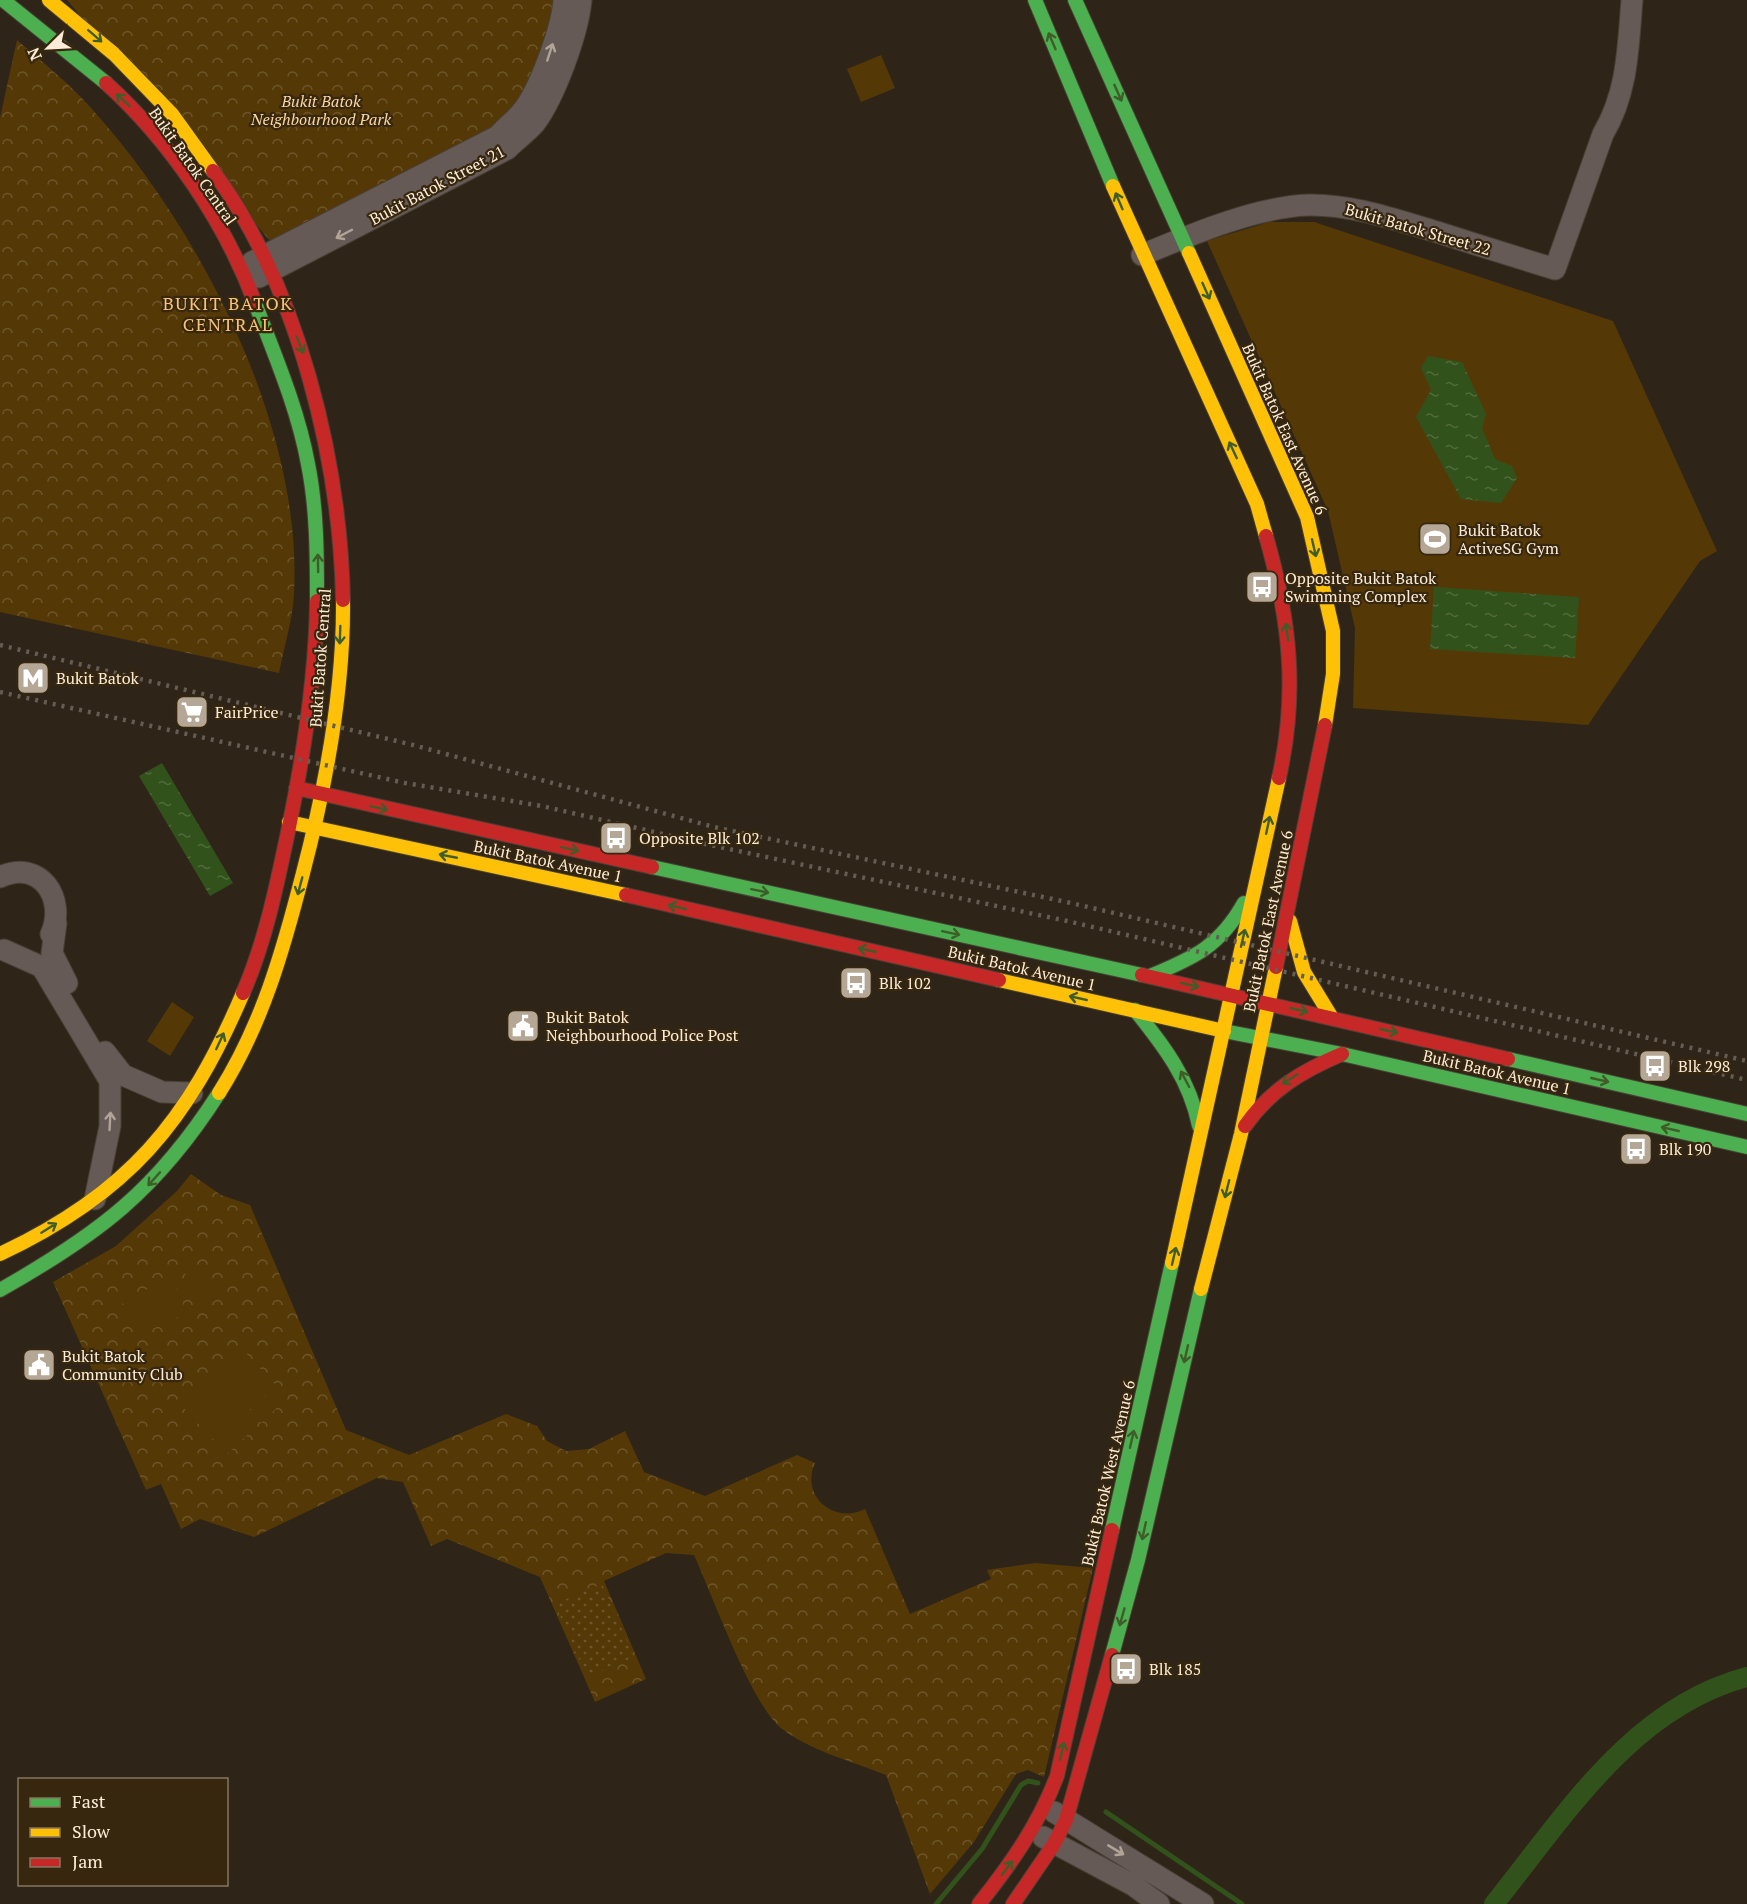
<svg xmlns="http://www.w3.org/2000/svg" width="1747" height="1904" font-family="'PT Serif',serif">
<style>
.forest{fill:url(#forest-crowns)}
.garden{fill:url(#garden-dots)}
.pitch{fill:#543907}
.water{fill:url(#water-ripples)}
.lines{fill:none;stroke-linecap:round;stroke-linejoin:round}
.stream{stroke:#32521b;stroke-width:5}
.canal{stroke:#32521b;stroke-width:20}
.street-casing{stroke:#494035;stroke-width:23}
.fast-casing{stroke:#494035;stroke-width:16}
.slow-casing{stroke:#494035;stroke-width:16}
.jam-casing{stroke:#494035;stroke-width:16}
.street{stroke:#655a56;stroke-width:21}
.fast{stroke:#4caf50;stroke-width:14}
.slow{stroke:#ffc107;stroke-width:14}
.jam{stroke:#c62828;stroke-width:14}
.rail{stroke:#655c54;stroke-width:4.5;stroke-dasharray:3 6;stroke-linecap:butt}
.oneway{stroke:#3f5d29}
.oneway2{stroke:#b1a497}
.labels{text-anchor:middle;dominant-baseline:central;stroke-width:4.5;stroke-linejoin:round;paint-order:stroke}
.park-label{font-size:16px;font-style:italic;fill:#fbd7a4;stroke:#37270f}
.street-label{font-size:16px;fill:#fdedd8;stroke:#37270f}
.poi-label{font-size:16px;fill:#fdedd8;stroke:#37270f;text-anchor:start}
.neighbourhood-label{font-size:18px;letter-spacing:1.5px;fill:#f8c479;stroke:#37270f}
</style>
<defs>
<pattern id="forest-crowns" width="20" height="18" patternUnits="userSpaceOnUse" patternTransform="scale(1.5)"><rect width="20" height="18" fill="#543907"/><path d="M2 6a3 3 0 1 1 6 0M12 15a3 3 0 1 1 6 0" fill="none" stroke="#6e562a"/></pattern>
<pattern id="garden-dots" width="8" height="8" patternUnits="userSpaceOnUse" patternTransform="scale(1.5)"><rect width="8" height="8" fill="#543907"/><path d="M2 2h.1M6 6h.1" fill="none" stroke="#6e562a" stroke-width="1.8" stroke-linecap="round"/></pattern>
<pattern id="water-ripples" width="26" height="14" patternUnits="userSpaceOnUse" patternTransform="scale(1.5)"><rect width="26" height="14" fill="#32521b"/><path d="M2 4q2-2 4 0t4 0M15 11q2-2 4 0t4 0" fill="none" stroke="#516b3b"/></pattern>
</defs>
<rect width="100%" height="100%" fill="#2e2518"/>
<path class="forest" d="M67 0H553L555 19 519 121 276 248Z
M17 40C42 62 69 83 91 108 200 228 303 427 294 593 293 619 284 647 279 673L0 612V118Z
M191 1174 221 1195 250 1205 346 1430 409 1455 506 1414 537 1426 547 1441 566 1451 589 1449 625 1431 644 1472 705 1496 797 1455 815 1463C800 1495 833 1525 865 1509L910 1614 991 1579 987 1570 1035 1563 1093 1568 1044 1777 1028 1770 1016 1774 974 1842 930 1894 886 1775C852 1761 810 1751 781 1728 751 1704 712 1594 694 1555L666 1553 604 1581 646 1679 595 1702 540 1577 447 1539 431 1546 403 1482 377 1478 254 1537 200 1519 181 1529 161 1484 146 1490 53 1282 116 1246 177 1191Z"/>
<path class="garden" d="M602 1584 634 1657 587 1677 555 1604Z"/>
<path class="pitch" d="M881 55 895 88 861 102 847 69Z
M1269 222H1314L1613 321 1717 551 1700 561 1588 725 1353 708 1355 628 1328 511 1207 241Z
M172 1002 194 1017 170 1056 147 1041Z
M200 1267 215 1301 200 1307 185 1273Z
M172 1278 187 1313 137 1336 122 1301Z
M245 1352 287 1398 261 1423 250 1411 274 1387 240 1419 243 1417 254 1429 227 1454 184 1408Z"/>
<path class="water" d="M1428 356 1462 362 1486 414 1482 428 1495 459 1512 466 1517 478 1501 503 1461 499 1416 417 1431 390 1421 368Z
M1434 587 1579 597 1575 658 1430 649Z
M162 763 233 883 210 896 139 776Z"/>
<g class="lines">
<path class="stream" d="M1106 1812 1242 1904
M936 1904 982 1849 1021 1785 1028 1781 1038 1783"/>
<path class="canal" d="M1494 1904C1565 1816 1631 1708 1747 1677"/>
<g class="street-casing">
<path id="street" d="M1142 255C1190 235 1256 207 1308 205 1352 204 1396 220 1437 232 1477 245 1516 257 1555 269L1603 134C1628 92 1628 47 1632 0
M252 262 498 136C505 128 514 121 521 113 539 92 562 28 564 0
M259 277 507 149C516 140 527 132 535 123 555 96 578 33 581 0
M0 877C40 858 67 899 51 934
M56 923 52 953 67 983
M4 950 42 967 110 1081V1126L95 1199
M105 1052 123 1075 162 1092 192 1093
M1054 1812 1203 1904
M1043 1837 1133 1885 1159 1904"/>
</g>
<g class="fast-casing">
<path id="fast" d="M3 0 106 83
M1035 0 1113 186
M1075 0 1189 253
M255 303C275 356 298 409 308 464 317 509 317 555 317 601
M652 867 1142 975
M1150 976C1194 958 1220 946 1244 903
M1135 1010C1164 1046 1190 1080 1199 1126
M1224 1031 1342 1054 1747 1147
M1508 1059 1747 1114
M0 1290C99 1234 157 1190 219 1093
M1112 1530 1172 1263
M1112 1655 1138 1560 1201 1289"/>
</g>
<g class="slow-casing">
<path id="slow" d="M49 0 114 54 172 114 213 171
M1113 186 1257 504 1266 536
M1189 253 1307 517 1333 631V674L1325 725
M289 822 626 895
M1290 921 1304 972 1332 1018
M999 980 1224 1031
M219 1093C262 1025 283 951 303 873 326 785 344 692 343 600
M0 1254C128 1194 188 1122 243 993
M1172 1263 1279 778
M1201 1289 1241 1134 1276 967"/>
</g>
<g class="jam-casing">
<path id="jam" d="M106 83C170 141 225 222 255 303
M213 171C298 286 340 459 343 600
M1266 536C1290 620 1298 692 1279 778
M296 788 652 867
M626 895 999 980
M1276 967 1325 725
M1142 975 1508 1059
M243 993C266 940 277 884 289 827 304 753 316 677 317 601
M1245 1126C1270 1090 1302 1071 1342 1054
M979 1904C1011 1864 1039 1824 1057 1776L1112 1530
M1013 1904 1054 1844 1066 1820 1112 1655"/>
</g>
<use href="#street" class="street"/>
<use href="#fast" class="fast"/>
<use href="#slow" class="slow"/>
<use href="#jam" class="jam"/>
<path class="rail" d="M0 645 413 745 714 827 1071 903 1747 1061
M0 692 405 783 542 806 710 845 1067 921 1747 1080"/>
</g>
<defs><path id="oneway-shaft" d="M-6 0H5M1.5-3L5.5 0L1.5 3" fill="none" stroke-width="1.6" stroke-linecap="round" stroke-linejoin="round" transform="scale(1.5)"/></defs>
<g class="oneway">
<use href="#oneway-shaft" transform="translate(95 36) rotate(41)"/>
<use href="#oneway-shaft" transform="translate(1052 41) rotate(-113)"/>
<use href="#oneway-shaft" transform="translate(1118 93) rotate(66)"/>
<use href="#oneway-shaft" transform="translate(123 100) rotate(-137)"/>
<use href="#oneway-shaft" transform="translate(1119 201) rotate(-113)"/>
<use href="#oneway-shaft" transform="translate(1206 291) rotate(66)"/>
<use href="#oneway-shaft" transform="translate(300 345) rotate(68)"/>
<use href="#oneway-shaft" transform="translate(1233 450) rotate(-115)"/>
<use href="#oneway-shaft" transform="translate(1314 548) rotate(77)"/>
<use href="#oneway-shaft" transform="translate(318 563) rotate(-91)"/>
<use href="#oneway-shaft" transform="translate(1287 632) rotate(-98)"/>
<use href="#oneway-shaft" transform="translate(340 635) rotate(92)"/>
<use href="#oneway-shaft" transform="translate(379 808) rotate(12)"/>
<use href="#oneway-shaft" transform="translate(1268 825) rotate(-78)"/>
<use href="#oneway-shaft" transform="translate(570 849) rotate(12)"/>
<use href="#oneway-shaft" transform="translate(448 856) rotate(-169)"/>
<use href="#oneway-shaft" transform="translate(300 886) rotate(105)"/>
<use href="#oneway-shaft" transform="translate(760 891) rotate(12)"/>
<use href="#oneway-shaft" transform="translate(677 907) rotate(-167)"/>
<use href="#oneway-shaft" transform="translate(951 933) rotate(12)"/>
<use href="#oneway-shaft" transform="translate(1243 938) rotate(-77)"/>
<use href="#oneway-shaft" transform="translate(867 950) rotate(-167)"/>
<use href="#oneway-shaft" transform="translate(1190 985) rotate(13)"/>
<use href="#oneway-shaft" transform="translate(1078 998) rotate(-167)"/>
<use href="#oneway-shaft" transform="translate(1299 1010) rotate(13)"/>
<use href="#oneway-shaft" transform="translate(1389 1031) rotate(13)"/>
<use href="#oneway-shaft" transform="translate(220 1041) rotate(-65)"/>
<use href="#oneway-shaft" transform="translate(1185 1079) rotate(-118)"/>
<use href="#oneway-shaft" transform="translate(1290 1079) rotate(148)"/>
<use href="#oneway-shaft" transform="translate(1600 1080) rotate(13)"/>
<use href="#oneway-shaft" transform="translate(1670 1129) rotate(-167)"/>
<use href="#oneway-shaft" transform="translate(154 1179) rotate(132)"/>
<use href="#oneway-shaft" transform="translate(1227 1189) rotate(104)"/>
<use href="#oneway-shaft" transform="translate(49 1228) rotate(-32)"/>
<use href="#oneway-shaft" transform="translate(1174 1256) rotate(-77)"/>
<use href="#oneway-shaft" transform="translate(1186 1354) rotate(103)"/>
<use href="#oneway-shaft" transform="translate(1132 1439) rotate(-77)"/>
<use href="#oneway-shaft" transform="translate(1144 1531) rotate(102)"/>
<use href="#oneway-shaft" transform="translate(1122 1617) rotate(106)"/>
<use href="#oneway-shaft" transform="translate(1062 1751) rotate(-77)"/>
<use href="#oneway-shaft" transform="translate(1007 1868) rotate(-54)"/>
</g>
<g class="oneway2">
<use href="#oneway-shaft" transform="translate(550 52) rotate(-72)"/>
<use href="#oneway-shaft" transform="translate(344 234) rotate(152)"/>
<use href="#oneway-shaft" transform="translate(110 1121) rotate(-87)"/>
<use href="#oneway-shaft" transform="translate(1116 1850) rotate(31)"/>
</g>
<defs>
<g id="stadium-square" transform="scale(1.725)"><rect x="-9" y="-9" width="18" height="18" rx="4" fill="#b5a795" stroke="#37270f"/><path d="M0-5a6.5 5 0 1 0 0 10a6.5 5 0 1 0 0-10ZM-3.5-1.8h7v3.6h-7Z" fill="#fff"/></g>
<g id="bus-square" transform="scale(1.725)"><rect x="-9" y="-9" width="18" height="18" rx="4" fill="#b5a795" stroke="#37270f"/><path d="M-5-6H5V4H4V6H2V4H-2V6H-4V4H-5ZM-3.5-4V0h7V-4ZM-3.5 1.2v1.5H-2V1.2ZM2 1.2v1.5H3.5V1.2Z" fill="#fff"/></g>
<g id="metro-square" transform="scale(1.725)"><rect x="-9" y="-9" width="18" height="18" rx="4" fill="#b5a795" stroke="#37270f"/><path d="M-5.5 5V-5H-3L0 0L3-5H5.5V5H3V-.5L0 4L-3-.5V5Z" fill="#fff"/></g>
<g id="supermarket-square" transform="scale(1.725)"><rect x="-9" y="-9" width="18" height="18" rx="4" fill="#b5a795" stroke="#37270f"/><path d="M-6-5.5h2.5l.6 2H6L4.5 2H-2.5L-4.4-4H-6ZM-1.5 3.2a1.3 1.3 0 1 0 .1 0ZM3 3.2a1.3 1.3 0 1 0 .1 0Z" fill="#fff"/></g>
<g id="civic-square" transform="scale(1.725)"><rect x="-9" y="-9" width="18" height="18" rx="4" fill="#b5a795" stroke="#37270f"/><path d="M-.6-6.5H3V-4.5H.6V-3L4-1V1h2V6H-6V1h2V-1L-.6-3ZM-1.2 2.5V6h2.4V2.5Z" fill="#fff"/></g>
</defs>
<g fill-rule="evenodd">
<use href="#stadium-square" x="1435" y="539"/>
<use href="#bus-square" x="1262" y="587"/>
<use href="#metro-square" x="33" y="678"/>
<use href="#supermarket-square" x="192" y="712"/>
<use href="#bus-square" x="616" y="838"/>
<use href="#bus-square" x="856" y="983"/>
<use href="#civic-square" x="523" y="1026"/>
<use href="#bus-square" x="1655" y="1066"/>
<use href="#bus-square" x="1636" y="1149"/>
<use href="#civic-square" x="39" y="1365"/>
<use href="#bus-square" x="1126" y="1669"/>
</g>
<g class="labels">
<g class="park-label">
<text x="321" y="101">Bukit Batok<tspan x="321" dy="18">Neighbourhood Park</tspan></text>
</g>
<g class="street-label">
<text transform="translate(193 166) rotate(55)">Bukit Batok Central</text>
<text transform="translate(437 185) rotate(-28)">Bukit Batok Street 21</text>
<text transform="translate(1418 229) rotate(16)">Bukit Batok Street 22</text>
<text transform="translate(1285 429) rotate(66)">Bukit Batok East Avenue 6</text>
<text transform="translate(320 658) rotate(-86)">Bukit Batok Central</text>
<text transform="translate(548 861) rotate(12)">Bukit Batok Avenue 1</text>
<text transform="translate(1268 921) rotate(-78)">Bukit Batok East Avenue 6</text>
<text transform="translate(1022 968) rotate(13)">Bukit Batok Avenue 1</text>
<text transform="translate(1497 1072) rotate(13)">Bukit Batok Avenue 1</text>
<text transform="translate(1108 1473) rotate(-77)">Bukit Batok West Avenue 6</text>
</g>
<g class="poi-label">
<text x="1458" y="530">Bukit Batok<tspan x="1458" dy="18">ActiveSG Gym</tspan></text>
<text x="1285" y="578">Opposite Bukit Batok<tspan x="1285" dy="18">Swimming Complex</tspan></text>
<text x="56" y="678">Bukit Batok</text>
<text x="215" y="712">FairPrice</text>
<text x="639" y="838">Opposite Blk 102</text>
<text x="879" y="983">Blk 102</text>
<text x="546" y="1017">Bukit Batok<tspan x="546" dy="18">Neighbourhood Police Post</tspan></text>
<text x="1678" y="1066">Blk 298</text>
<text x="1659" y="1149">Blk 190</text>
<text x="62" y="1356">Bukit Batok<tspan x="62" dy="18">Community Club</tspan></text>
<text x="1149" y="1669">Blk 185</text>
</g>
<g class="neighbourhood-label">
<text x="228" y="303">BUKIT BATOK<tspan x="228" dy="21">CENTRAL</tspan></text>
</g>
</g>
<rect x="18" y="1778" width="210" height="108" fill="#37270f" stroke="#86765f" stroke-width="1.5"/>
<rect x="30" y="1798" width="30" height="9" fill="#4caf50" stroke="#86765f" stroke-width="1.5"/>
<text x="72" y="1808" font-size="18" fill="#fdedd8">Fast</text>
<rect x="30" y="1828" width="30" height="9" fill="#ffc107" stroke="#86765f" stroke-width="1.5"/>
<text x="72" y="1838" font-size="18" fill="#fdedd8">Slow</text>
<rect x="30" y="1858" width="30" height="9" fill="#c62828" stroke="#86765f" stroke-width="1.5"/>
<text x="72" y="1868" font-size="18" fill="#fdedd8">Jam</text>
<g transform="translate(48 48) rotate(246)" stroke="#37270f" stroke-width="4.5" paint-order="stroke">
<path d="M0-4.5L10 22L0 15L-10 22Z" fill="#fdedd8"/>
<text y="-9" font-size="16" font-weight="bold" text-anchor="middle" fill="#fdedd8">N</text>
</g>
</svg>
